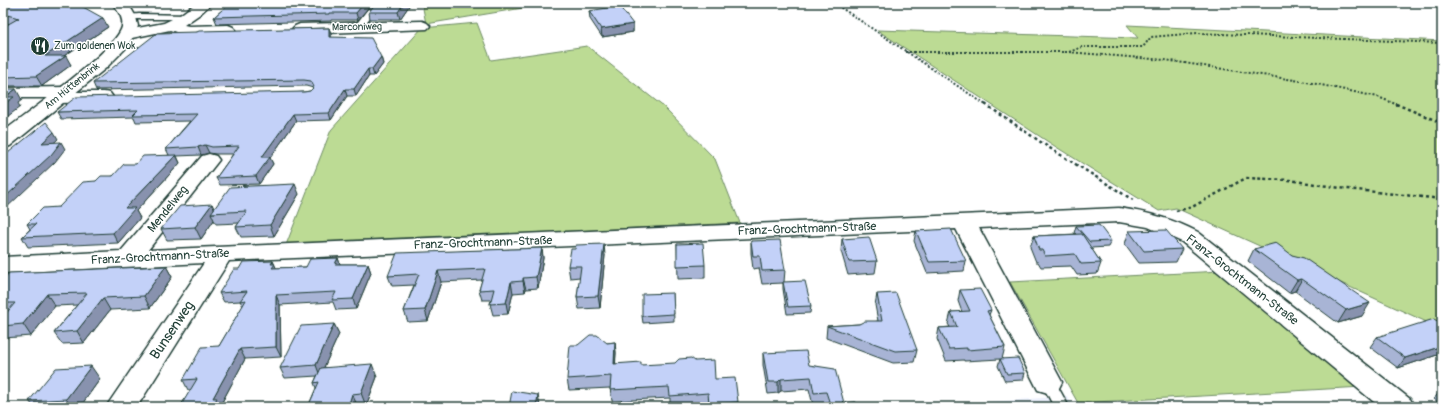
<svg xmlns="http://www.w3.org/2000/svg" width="1445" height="410" font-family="Pangolin,sans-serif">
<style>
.built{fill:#edf1fd}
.green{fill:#bcdb94;stroke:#6e8c64}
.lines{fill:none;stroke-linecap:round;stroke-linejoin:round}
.service-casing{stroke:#1f3d34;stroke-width:3}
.minor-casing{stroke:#1f3d34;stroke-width:3}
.tertiary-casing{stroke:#1f3d34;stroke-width:3}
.path-far1{stroke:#1f3d34;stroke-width:2;stroke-dasharray:2 2;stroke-linecap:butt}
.path{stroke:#1f3d34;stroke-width:2.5;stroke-dasharray:3 3;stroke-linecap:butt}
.service{fill:#fff;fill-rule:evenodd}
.minor{fill:#fff;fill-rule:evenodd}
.tertiary{fill:#fff;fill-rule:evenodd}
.wall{fill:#a8b4d5;stroke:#1f3d34}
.shaded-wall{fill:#8892ae;stroke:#1f3d34}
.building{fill:#c3d1f8;stroke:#1f3d34}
.labels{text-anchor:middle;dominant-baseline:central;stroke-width:3;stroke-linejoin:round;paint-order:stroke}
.far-street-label{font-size:10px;fill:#1f3d34;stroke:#fff}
.far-poi-label{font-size:10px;fill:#1f3d34;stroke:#fff;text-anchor:start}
.street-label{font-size:12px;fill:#1f3d34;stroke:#fff}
.near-street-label{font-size:14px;fill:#1f3d34;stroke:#fff}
</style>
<rect width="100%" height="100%" fill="#fff"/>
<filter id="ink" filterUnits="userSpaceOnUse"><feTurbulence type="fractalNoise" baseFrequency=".025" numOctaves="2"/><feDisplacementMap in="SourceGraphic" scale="8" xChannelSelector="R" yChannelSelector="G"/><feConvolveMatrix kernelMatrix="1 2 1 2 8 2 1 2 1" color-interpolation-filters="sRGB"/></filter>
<g filter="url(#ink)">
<path class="built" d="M1067 396 1074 407H928Z"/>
<path class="green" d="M422 3H545L529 7 426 24Z
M477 23 491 60 587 46 665 108 715 159 740 223 286 245 331 130 422 28Z
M1127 25 1442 41V329L1176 208 1159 211 1053 145 877 30 1138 38Z
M1221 271 1363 387 1078 403 1010 282Z"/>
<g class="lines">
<g class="service-casing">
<path id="service" d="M368 9H371L375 11 361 29H355L354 27Z
M139 14 187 15 191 17 187 19H129L125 17 129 15Z
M1048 377 1053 378 1069 407H1054L1041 382 1043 378Z"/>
</g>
<g class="minor-casing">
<path id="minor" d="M3 3H15L13 6 3 9Z
M196 3H212L200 14 184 25 189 26 228 25 233 27 236 30 233 33 188 36 170 30 127 39 122 37 119 34 122 31 164 23 180 15Z
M422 21 427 23 430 26 427 29 300 34 295 32 292 29 295 26 300 24Z
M65 87 71 88 74 92H104L110 93 113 97 110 101 104 102 57 103 51 102 48 98H3V88Z
M209 154 216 156 219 160 148 250 1119 208C1147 212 1173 219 1198 232L1410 399 1415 407H1380L1182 242 1148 227 1119 222 979 228 1062 382 1058 390 1048 393 1038 390 956 229 229 261 137 407H106L204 263 3 273V257L121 251 202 156Z"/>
</g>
<g class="tertiary-casing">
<path id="tertiary" d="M112 3H128L136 17 138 26 135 34 125 49 106 68 10 146 3 148V132C26 114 116 50 122 27 124 17 117 10 112 3Z"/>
</g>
<path class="path-far1" d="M834 3 986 105
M905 52H1068L1165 60 1307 82 1378 97 1398 105
M1069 52 1082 47H1143L1151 37 1197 33 1442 43"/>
<path class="path" d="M985 104 1048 147 1133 200
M1396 104 1442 123
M1176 211 1192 207 1246 178 1289 180 1347 189 1442 199"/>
<use href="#service" class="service"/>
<use href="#minor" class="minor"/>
<use href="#tertiary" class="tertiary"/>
</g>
<path class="wall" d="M230 3H411L400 19H370L369 12 371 9 368 8 358 20H331V21L217 24 214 17Z
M3 8 108 27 64 56 71 65 42 86H4L3 84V27L9 24 3 22Z
M589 11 633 24V32L602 37 590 19Z
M329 28 331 34V37L381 57 383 64 374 76H369L356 96H347L331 120 296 121 270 158 273 164 259 184 220 185 216 178 233 154H216L209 153 201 155 177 156 180 163 136 211 140 218 118 243 28 247 22 237 30 229 27 224 59 207 96 181 113 176 136 164 169 155 166 149 190 121 136 122 134 117 61 119 57 112 304 92 310 91 313 88 306 86 96 90 93 83 197 32Z
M299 194 274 236 241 237 236 227 239 223 216 224 214 220 201 239 167 240 161 229 212 204 214 209Z
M1076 226 1111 241 1108 247 1091 248 1101 263 1097 274 1077 275 1071 266 1041 267 1038 262H1036L1030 247 1034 236 1076 234 1074 233Z
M916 231 966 261 964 271 927 273 914 241Z
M1129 231 1182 249 1176 262 1139 263 1125 244Z
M842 239 877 261 875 273 848 275 841 251Z
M751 241 785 270 784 282 811 306 810 313 787 314 783 289V283L762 284 759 268 753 269 751 253Z
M677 244 705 265V278L678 279Z
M542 248 543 258 538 288 526 289 525 292 513 293 508 314 493 315 490 304 491 300H482L479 290 482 280 441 282 428 321 408 322 404 311 414 285 392 286 388 276Z
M1254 249 1292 255 1362 316 1338 323 1295 291 1289 293 1248 261Z
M605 255 600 308 579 309 577 297 580 277 570 278 568 266Z
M338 258 340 264H368L371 273 356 309 336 310 333 302 280 305 281 357 245 359 221 404 222 407H180L191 390H188L183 380 219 346 243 306 240 301 224 302 219 293 273 261 276 268 306 267Z
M166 266 172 277 150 308 110 310 84 343 62 344 54 333 77 305 55 306 31 336 4 338 3 337V317L5 315H3V280Z
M960 290 991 310 989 315 1005 347 1002 359 1025 373 1023 380 1005 381 998 366 1000 359 964 361V360L946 361 937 339 939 328 950 327 948 324 951 312H962L958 301Z
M673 293 674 321 643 323 642 316Z
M877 294 917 350 914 362 893 363 826 338 827 326 859 324 878 321 875 305Z
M334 324 339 334 324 367 377 377 366 406 358 407H308L316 388 314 383 317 376 285 378 280 368Z
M1442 324V359L1437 355 1398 368 1370 347 1377 337Z
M615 342 616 353 615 364 641 365 715 379 738 402V407H708V404L670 407V398L612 401 610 388 569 390 567 379 607 343Z
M763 353 809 365 844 403 856 407H826L825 404 813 405 809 389 781 391 778 393 768 394 763 365Z
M100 379 80 407H34L29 401Z
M1442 388V405L1434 399Z"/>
<path class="shaded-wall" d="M364 3H367L368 8 358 20 356 13Z
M404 3H411L400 19 398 12Z
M103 18 108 27 50 65 45 56Z
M633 24V32L602 37 601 29Z
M329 28 331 34V44L329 37Z
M66 56 71 65 42 86 36 76Z
M381 57 383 64 374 76 372 69Z
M368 69 369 76 356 96 354 89Z
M16 89 22 100 18 103 20 107 3 120V105L5 97Z
M345 89 347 96 331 120 329 113Z
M293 114 296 121 270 158 273 164 259 184 256 176 262 157Z
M54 132 58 139 46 150 42 143Z
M61 142 65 149 55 162 3 211V199Z
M205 145 209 153 201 155 198 147Z
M176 155 180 163 136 211 140 218 118 243 113 233 125 208Z
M295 184 299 194 274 236 270 225Z
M212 204 216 213H211L214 220 201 239 195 227Z
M604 244 605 255 600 308 598 296Z
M542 248 543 258 538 288 536 277Z
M338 258 341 267 335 264Z
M273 261 279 274 276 278 271 264Z
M368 264 371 273 356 309 353 299Z
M166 266 172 277 150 308 144 296Z
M438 271 441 282 428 321 425 310Z
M523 278 526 289 525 292 523 281Z
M1302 279 1295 291 1289 293 1297 280Z
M511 282 513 293 508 314 506 303Z
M47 294 55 306 31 336 23 324Z
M276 295 280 305 281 357 276 347Z
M103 298 110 310 84 343 77 331Z
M1370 303 1362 316 1338 323 1346 310Z
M334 324 339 334 320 376 316 365Z
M615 342 616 353 615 375 614 364Z
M1442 346V349L1437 355 1398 368 1405 358Z
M240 349 245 359 221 404 222 407H212L213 398Z
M372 364 377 377 366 406 361 393Z
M91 366 100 379 80 407H72L66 399Z
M781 379V391L778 393V382Z
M352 394 358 407H348Z
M538 395 540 406V407H536Z"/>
<path class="building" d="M18 3H76L103 18 45 56H66L36 76 3 77V74L7 71H3L8 67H3V27L19 18 3 14V8Z
M230 3H364L356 13H329V14L214 17Z
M373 3H404L398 12H369L375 4Z
M619 6 633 24 601 29 589 11Z
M329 28V37L371 38 381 57 372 69H368L354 89H345L329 113 293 114 262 157H270L256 176 216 178 239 146 212 147 205 145 198 147 166 149 197 114 133 115 138 110 57 112 76 97 304 92 310 91 314 87 311 81 304 80 93 83 157 33 197 32 199 31Z
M3 89H16L5 97H14L3 105Z
M46 122 54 132 42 143 61 142 51 155 3 199V157Z
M176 155 125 208H135L113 233 22 237 36 224H27L43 208 59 207 83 182 96 181 101 176H113L124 164H136L143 156Z
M295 184 270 225 236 227 247 211 211 213 230 187Z
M212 204 195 227 161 229 180 206Z
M1099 225 1111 241 1090 242 1076 226Z
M951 229 966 261 929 262 916 231Z
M1166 230 1182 249 1144 251 1129 231Z
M1082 234 1101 263 1081 264 1075 254 1045 256 1042 250H1039L1034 236Z
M869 237 877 261 849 262 842 239Z
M780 240 785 270 762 271 760 256H753L751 241Z
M703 243 705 265 677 266V244Z
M1276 243 1292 255 1304 258 1370 303 1346 310 1302 279 1297 280 1254 249Z
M604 244 598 296 577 297 581 266H568L571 249H575L576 245Z
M542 248 536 277 523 278V281L511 282 506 303 490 304 494 289 479 290 485 269 438 271 425 310 404 311 419 274 388 276 397 253Z
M338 258 335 264H368L353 299 332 300 336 292 276 295V347L240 349 213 398H217L212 407H180L197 379 183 380 202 347 219 346 246 300 240 301 247 291 219 293 234 269H239L243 262 273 261 271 264H275L272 268 306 267 310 259Z
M166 266 144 296 103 298 77 331 54 333 87 293 47 294 23 324 3 326V317L15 303H3V280L9 273Z
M805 281 811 306 788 307 783 282Z
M980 289 991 310 987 311 1005 347 967 350V348L949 349 939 328 957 327 951 312 970 311 960 290Z
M673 293 674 314 642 316V294Z
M896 293 917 350 895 351 827 326 859 324 865 321H882L877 294Z
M1434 319 1442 324V346L1405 358 1377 337Z
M334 324 316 365 280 368 301 326Z
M590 335H597L607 343 615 342 614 364 641 362V365L675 363 679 359 691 358 695 361 714 360 715 379 735 378 738 402 709 404 708 393 670 396 669 387 610 390 611 376 567 379 570 345H578Z
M806 351 809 365 835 369 844 403 855 402 856 407H831L826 392 814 393 811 377 781 379 778 382H768L763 353Z
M1018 358 1025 373 1007 374 1000 359Z
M372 364 361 393 352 394 348 407H308L319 382 314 383 321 368Z
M91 366 66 399 29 401 56 368Z
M512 391 538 395 536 407H509Z"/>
</g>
<defs>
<g id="restaurant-disc" transform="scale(1)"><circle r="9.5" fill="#1f3d34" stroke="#fff"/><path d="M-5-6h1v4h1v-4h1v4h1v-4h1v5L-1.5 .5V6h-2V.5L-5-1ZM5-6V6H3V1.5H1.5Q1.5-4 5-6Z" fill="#fff"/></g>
</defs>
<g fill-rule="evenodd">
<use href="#restaurant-disc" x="40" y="46"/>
</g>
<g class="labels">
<g class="far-street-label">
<text transform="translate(357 27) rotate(-1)">Marconiweg</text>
<text transform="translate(72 86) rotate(-39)">Am Hüttenbrink</text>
</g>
<g class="far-poi-label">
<text x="54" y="46">Zum goldenen Wok</text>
</g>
<g class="street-label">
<text transform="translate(168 209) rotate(-51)">Mendelweg</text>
<text transform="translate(807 229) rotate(-2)">Franz-Grochtmann-Straße</text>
<text transform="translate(483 243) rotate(-2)">Franz-Grochtmann-Straße</text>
<text transform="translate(160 257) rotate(-3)">Franz-Grochtmann-Straße</text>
<text transform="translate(1242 280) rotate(38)">Franz-Grochtmann-Straße</text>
</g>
<g class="near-street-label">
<text transform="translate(172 330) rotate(-56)">Bunsenweg</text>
</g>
</g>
<rect width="1445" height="410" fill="none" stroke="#fff" stroke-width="16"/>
<rect x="8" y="8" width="1429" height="394" fill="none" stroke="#1f3d34" stroke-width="1.5" filter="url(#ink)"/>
</svg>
